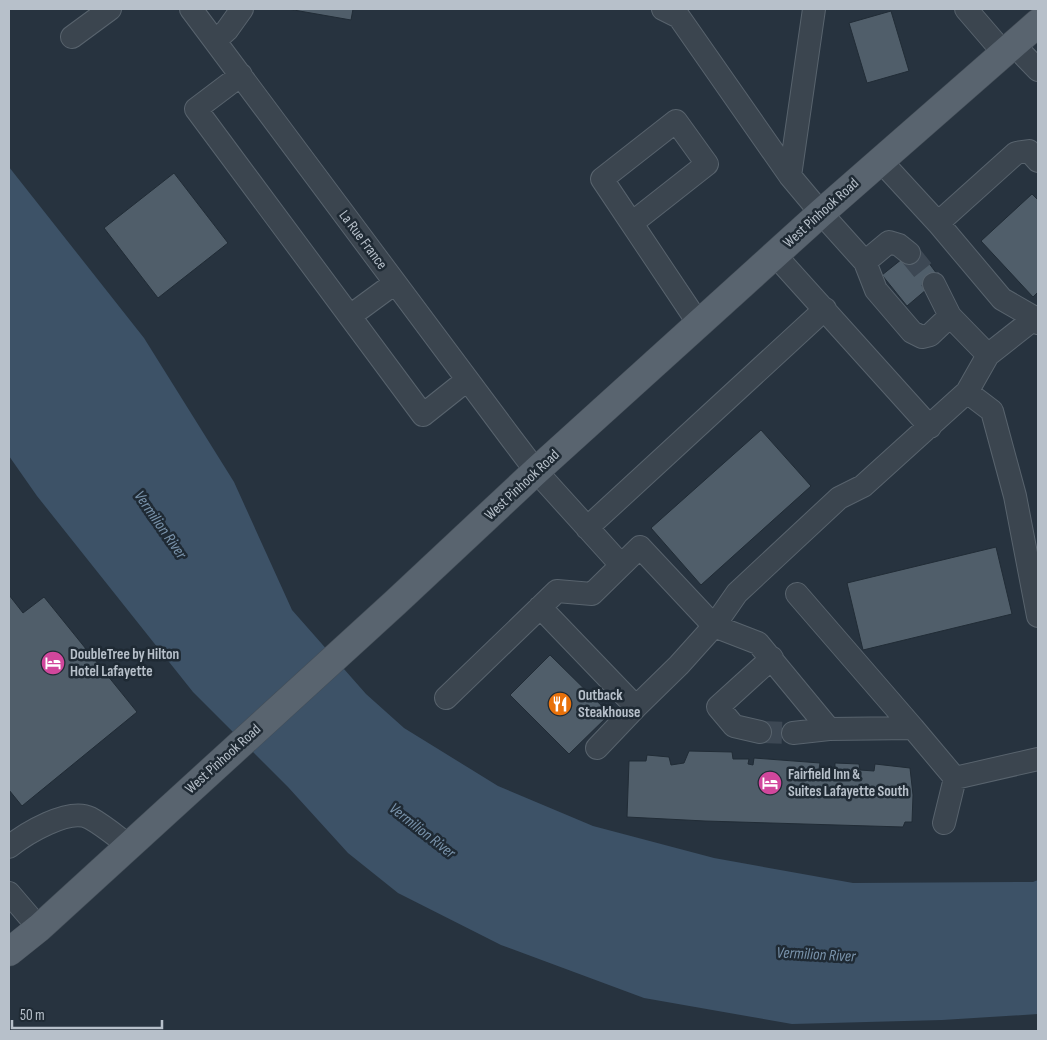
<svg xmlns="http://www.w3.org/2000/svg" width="1047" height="1040" font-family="'Sofia Sans Condensed',sans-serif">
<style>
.water{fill:#3d5267}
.building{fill:#505e6a;stroke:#212c36}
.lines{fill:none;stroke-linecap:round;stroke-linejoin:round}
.minor-tunnel{stroke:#3d4854;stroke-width:22;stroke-dasharray:22 11;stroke-linecap:butt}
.minor-casing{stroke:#58636d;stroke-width:24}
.major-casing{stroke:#444e58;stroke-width:29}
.minor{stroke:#3b454f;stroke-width:22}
.major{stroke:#59646f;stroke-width:28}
.labels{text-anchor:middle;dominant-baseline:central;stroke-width:5;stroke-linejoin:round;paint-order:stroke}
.street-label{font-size:15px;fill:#b7c0ca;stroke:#1f2a34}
.poi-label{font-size:15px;font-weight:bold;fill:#b7c0ca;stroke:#1f2a34;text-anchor:start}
.water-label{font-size:16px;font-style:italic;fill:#7993ab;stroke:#1f2a34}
</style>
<rect width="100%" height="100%" fill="#27333f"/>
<path class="water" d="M9 167 144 338 234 482 292 610 366 694 404 728 498 786 593 826 714 858 853 883 1033 882 1038 880V1014L942 1020 792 1024 644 998 501 945 398 893 348 853 288 787 193 692 37 496 9 456Z"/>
<path class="building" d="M288 9H353L351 20Z
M891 11 909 71 867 83 849 23Z
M174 173 228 243 158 298 104 228Z
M1032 194 1038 200V292L1033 297 981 241Z
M917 247 940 278 907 306 882 275Z
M761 430 811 486 701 585 651 528Z
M996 547 1012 614 863 650 847 583Z
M9 595 23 613 44 597 137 712 22 806 9 790Z
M550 655 610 714 569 754 510 695Z
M689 751 732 752 733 759H749L748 764 753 765 754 758 820 763 819 769H835V763L859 764 860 770 874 771 875 764 910 768 913 795 912 822H905L903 827 705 821 627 817 629 761H646L647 755 669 757 671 765 684 763Z"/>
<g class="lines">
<path class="minor-tunnel" d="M909 253 934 284
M760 732 793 733"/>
<g class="minor-casing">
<path id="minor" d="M191 9 511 438 536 471 621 565
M663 9 679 17 790 176 821 213 865 262 876 290 912 332 922 337 930 335 950 316 988 355 967 392
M966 9 1003 52
M72 37 110 9
M215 41 227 30 242 9
M1013 44 1038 70
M241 75 196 109 423 415 467 380
M880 160 938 223 1002 299 1035 318 1038 323
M790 176 814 9
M632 223 707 164 676 121 602 179 699 324
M938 223 1016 153 1029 151 1038 161
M775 255 930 427
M865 262 889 242 899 245 909 253
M934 284 950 316
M350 316 395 283
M988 355 1035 318 1038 317
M587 528 825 309
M797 594 913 728
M1038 616 1015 496 992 411 967 392 863 486 839 498 737 593 714 626 758 643 829 729 913 728 955 778 1038 759
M446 698 557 591 592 594 640 547 714 626 679 665 636 707 540 607
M760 732 734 726 718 707 772 658
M793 733 829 729
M597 748 636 707
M944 823 955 778
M9 847C25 834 69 807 90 818 103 825 116 836 128 845
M9 893 39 928"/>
</g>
<g class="major-casing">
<path id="major" d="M9 952 39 928 396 602 536 471 821 213 1038 23"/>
</g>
<use href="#minor" class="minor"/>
<use href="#major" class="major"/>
</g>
<defs>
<g id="hotel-disc" transform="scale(1.25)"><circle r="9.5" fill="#d1479c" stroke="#1f2a34"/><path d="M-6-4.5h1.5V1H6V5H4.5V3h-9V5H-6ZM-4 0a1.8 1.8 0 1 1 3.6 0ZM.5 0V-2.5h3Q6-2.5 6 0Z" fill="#fff"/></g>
<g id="restaurant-disc" transform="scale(1.25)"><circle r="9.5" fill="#e8710a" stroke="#1f2a34"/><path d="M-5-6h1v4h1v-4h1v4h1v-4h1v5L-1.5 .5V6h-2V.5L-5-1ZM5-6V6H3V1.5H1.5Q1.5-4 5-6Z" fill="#fff"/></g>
</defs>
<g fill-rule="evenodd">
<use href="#hotel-disc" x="53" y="663"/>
<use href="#restaurant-disc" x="560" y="704"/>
<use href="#hotel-disc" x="770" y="783"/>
</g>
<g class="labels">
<g class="street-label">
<text transform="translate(821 213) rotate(-42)">West Pinhook Road</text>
<text transform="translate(363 240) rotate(53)">La Rue France</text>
<text transform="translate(522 485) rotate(-43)">West Pinhook Road</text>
<text transform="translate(223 759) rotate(-42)">West Pinhook Road</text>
</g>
<g class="poi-label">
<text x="70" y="654">DoubleTree by Hilton<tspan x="70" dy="17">Hotel Lafayette</tspan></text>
<text x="578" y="695">Outback<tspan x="578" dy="17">Steakhouse</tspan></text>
<text x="788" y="774">Fairfield Inn &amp;<tspan x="788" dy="17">Suites Lafayette South</tspan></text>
</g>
<g class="water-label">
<text transform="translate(160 525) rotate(55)">Vermilion River</text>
<text transform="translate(422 831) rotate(38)">Vermilion River</text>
<text transform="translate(816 955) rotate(3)">Vermilion River</text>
</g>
</g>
<rect width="1047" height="1040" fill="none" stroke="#b7c0ca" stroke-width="20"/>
<path d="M12 1020v8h150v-8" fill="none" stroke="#b7c0ca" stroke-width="2.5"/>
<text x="20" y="1020" font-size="15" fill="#b7c0ca" stroke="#1f2a34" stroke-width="4" paint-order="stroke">50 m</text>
</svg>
